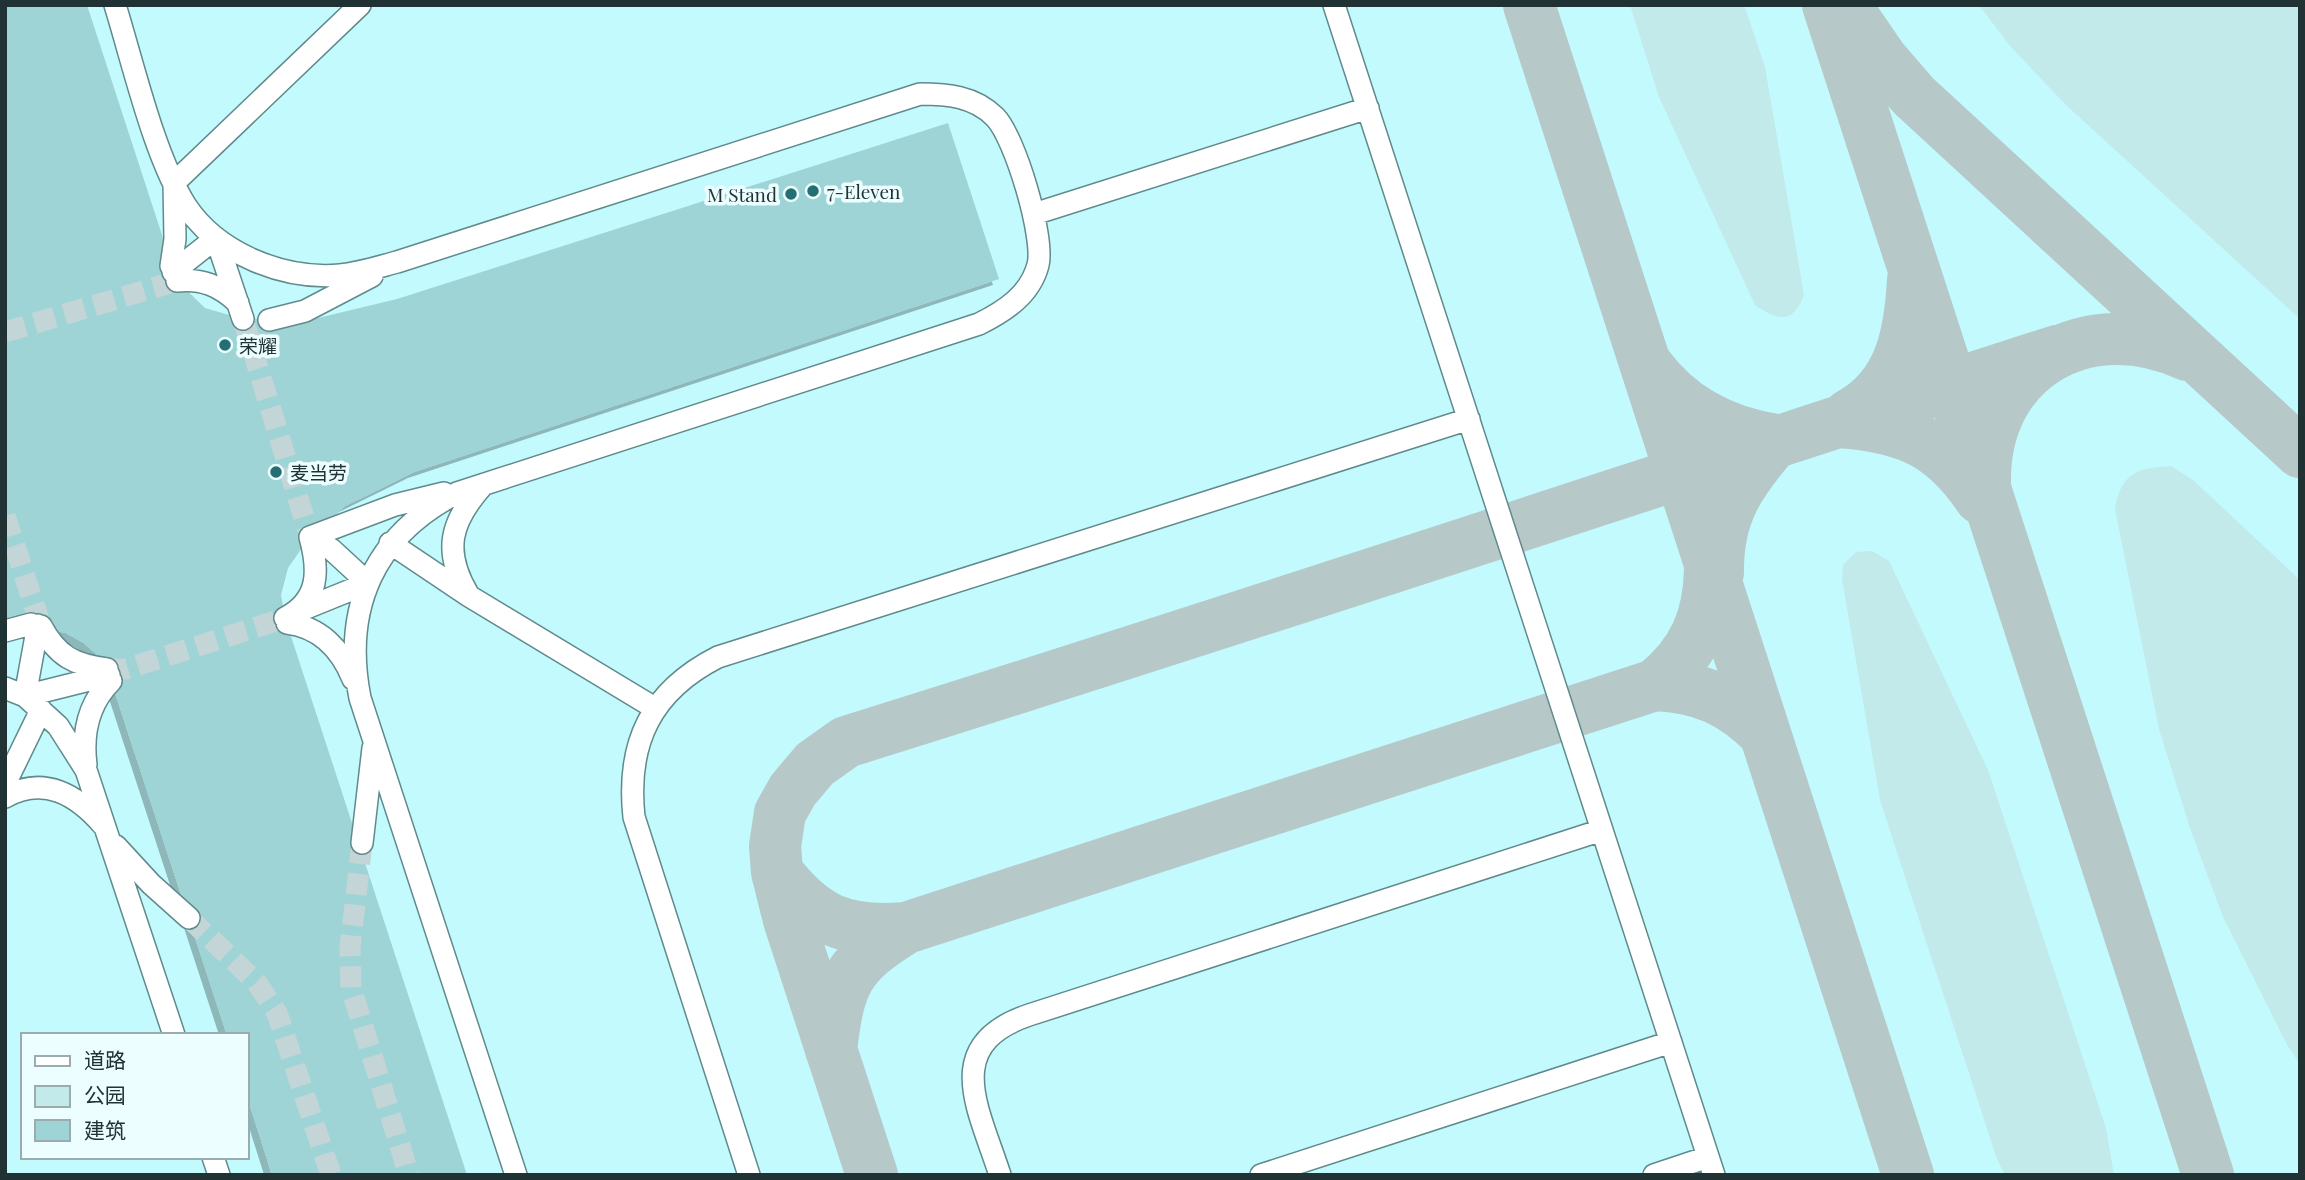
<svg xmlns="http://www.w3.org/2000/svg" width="2305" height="1180" font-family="'Playfair Display','Noto Sans SC',serif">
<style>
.built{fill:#c2fafd;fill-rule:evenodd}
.green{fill:#c2eaeb}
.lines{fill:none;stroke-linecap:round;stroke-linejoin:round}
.taxiway{stroke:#b6c8c8;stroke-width:52}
.building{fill:#9fd4d6;filter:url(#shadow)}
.minor-tunnel{stroke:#c3d5d6;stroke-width:21;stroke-dasharray:21 10;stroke-linecap:butt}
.minor-casing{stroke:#608a8c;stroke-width:24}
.minor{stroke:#fff;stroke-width:21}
.poi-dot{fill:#246f73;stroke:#ecfeff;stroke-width:2.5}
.labels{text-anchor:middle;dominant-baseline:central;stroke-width:7;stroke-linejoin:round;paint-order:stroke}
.poi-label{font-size:19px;fill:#203233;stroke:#ecfeff;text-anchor:start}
</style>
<defs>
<filter id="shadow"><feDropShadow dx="-6" dy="6" stdDeviation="0" flood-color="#0004"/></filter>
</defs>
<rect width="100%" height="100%" fill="#ecfeff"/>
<path class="built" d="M5 5H2300V1175H5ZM23 1035H247V1157H23Z"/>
<path class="green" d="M1630 5H1744L1765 67 1804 295C1793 324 1778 321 1755 305L1659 97Z
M1979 5H2300V319L2066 105 2010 46Z
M2171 466 2193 480 2300 580V1064L2287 1045 2223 917 2190 828 2159 729 2115 509C2121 473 2137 468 2171 466Z
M1872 551 1889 561 1988 770 2106 1128 2114 1175H2005L1997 1159 1880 800 1842 579 1843 565 1856 552Z"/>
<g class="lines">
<path class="taxiway" d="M1529 5 1908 1175
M1828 5 2208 1175
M1845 5 1882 59 1914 96 2300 452
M1647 365C1678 408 1724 432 1776 440
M1849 415C1901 387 1910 334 1913 280
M1840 422C1906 427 1943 443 1980 498
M1985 482C1983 368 2086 308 2187 355
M1718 573C1717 514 1739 483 1776 440
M1655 685C1701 687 1733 701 1765 734
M777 872C815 921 845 933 906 928
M831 1050C839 982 847 964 906 928L1655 685C1694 654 1709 618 1710 569
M872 1175 789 920 777 872 775 846 780 813 793 790 815 764 846 742C1251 616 1653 481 2057 351"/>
</g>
<path class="building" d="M5 5H87L177 281 205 308 243 319 318 318 397 299 948 123 999 279 414 472 345 506 311 535 288 568 281 595 285 618 467 1175H272L247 1096V1035H227L105 662 84 643 66 633 5 621Z"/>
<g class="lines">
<path class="minor-tunnel" d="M243 319 310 537
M5 332 177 281
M5 516 41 626
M107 669H126L285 618
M362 843 350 948 351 988 409 1175
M189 918 257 983 277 1013 331 1175"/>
<g class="minor-casing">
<path id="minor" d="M115 5C133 63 154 156 186 206 218 254 284 280 340 275 359 273 378 267 397 262L920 94C947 94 974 96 995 117 1015 137 1045 238 1038 265 1030 295 1005 311 979 324L457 493C375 535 342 607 360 698L516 1175
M1334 5 1714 1175
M1034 214 1368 108
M216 238 243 319
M171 266 175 239 174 183 360 5
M173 272 216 238
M177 281C202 278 220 286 238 303
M269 320 305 311 372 276
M310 537 395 505 444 493
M310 537 331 549 368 583
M390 543 469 596 653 707
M468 594C442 550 451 521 483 485
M299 611 368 583
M285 618C320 600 319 570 310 537
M287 623C320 627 341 649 353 679
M41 626C57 656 74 665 107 669
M5 631 31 624
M5 688 25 696 58 726 86 770 174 1035
M25 696 109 675
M25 696 38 625
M86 765C82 733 88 704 111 681
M5 784 41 710
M5 797C44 775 77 795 103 825
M362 843 373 748
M116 846 151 884 189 918
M213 1157 219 1175
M749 1175 634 817C626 743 651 691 718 657L1469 419
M1000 1175C979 1109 940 1045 1029 1015L1602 830
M1261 1175 1671 1042
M1654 1175 1708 1157"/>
</g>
<use href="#minor" class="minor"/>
</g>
<g class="poi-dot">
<circle cx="813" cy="191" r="7"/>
<circle cx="791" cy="194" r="7"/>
<circle cx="225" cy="345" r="7"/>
<circle cx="276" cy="472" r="7"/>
</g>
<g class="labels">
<g class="poi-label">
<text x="827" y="191">7-Eleven</text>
<text x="777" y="194" text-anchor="end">M Stand</text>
<text x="239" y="345">荣耀</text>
<text x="290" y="472">麦当劳</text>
</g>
</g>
<rect width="2305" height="1180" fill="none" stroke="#203233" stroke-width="14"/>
<rect x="21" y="1033" width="228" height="126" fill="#ecfeff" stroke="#9aacad" stroke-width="2"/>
<rect x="35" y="1056" width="35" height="10" fill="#ffffff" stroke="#9aacad" stroke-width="2"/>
<text x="84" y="1068" font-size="21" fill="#203233">道路</text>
<rect x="35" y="1086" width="35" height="21" fill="#c2eaeb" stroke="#9aacad" stroke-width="2"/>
<text x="84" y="1103" font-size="21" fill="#203233">公园</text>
<rect x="35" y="1120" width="35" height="21" fill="#9fd4d6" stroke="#9aacad" stroke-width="2"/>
<text x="84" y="1138" font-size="21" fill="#203233">建筑</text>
</svg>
